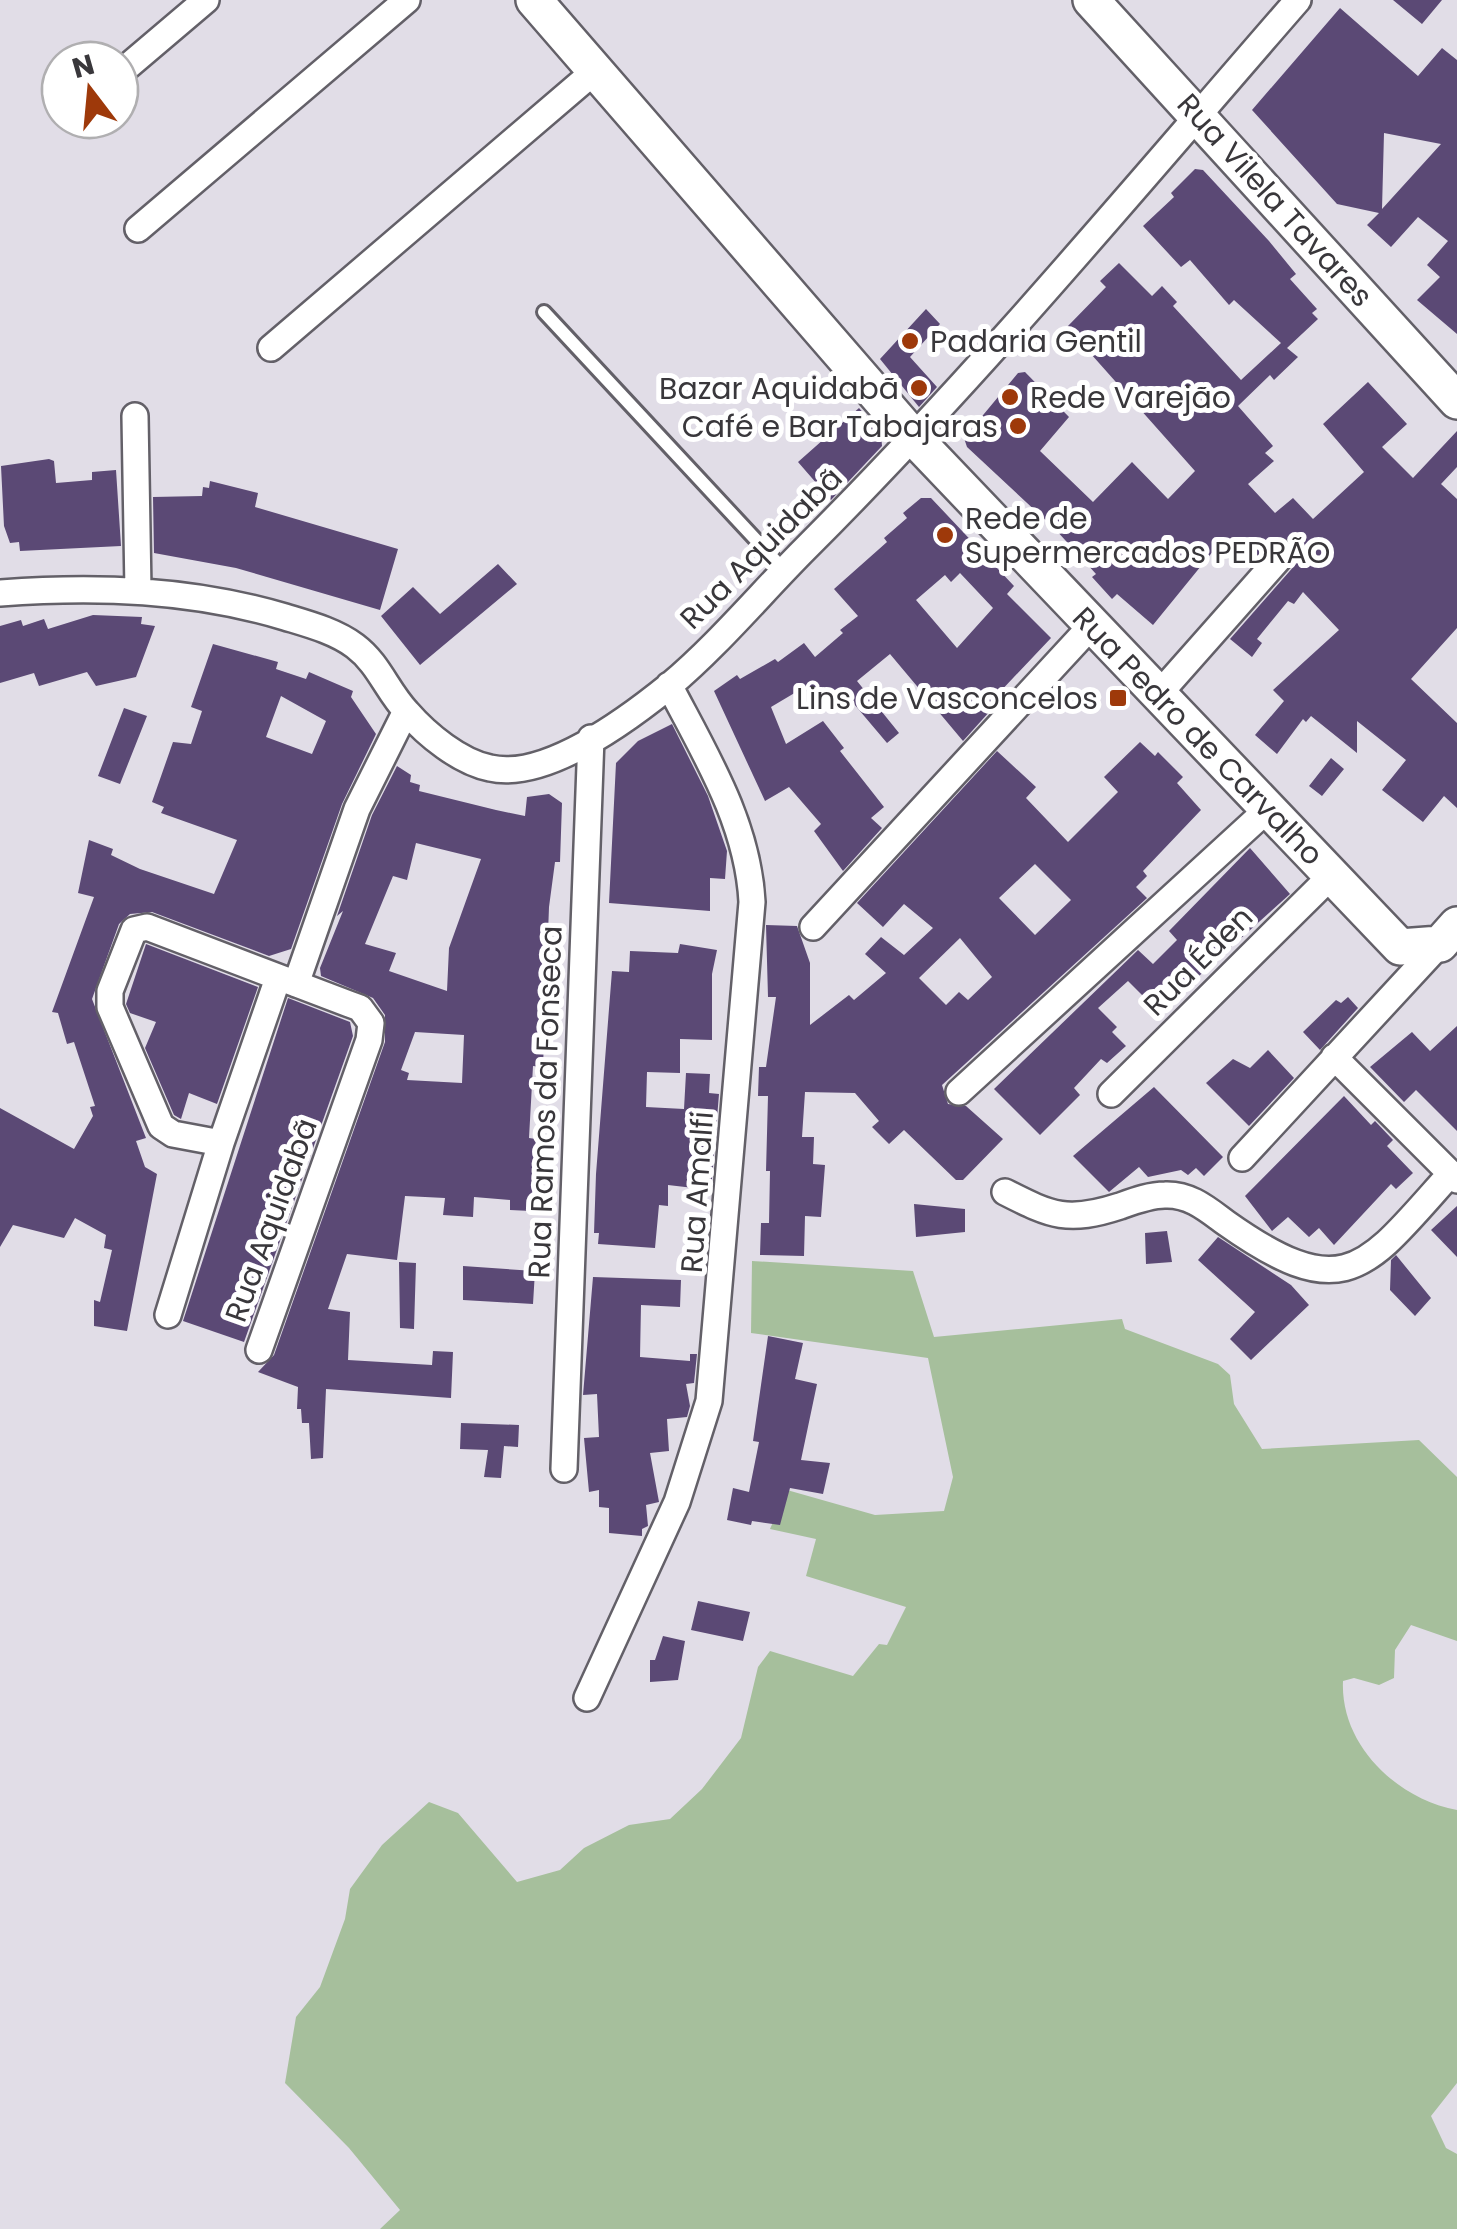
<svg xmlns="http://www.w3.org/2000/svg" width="1457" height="2229" font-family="Poppins,sans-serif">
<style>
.green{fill:#a6bf9c}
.building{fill:#5b4975;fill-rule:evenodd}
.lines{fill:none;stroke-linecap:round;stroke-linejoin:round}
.lane-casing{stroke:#636068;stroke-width:18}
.street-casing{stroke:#636068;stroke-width:30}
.secondary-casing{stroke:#636068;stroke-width:40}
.lane{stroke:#fff;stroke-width:12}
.street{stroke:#fff;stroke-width:25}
.secondary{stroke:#fff;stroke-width:35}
.poi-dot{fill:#9e390a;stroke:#fff;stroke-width:4}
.labels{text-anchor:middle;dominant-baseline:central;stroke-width:10;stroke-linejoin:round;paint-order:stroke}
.street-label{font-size:30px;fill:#39373b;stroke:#fff}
.poi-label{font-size:30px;fill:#39373b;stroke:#fff;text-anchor:start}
</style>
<rect width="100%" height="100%" fill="#e1dde7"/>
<path class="green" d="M752 1261 913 1271 934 1337 1122 1319 1125 1329 1218 1364 1230 1375 1234 1404 1262 1449 1419 1440 1457 1477V1641L1411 1625 1395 1650 1394 1678 1379 1685 1354 1678 1343 1681C1340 1745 1397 1799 1457 1810V2083L1431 2116 1446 2148 1457 2154V2229H380L400 2210 349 2148 285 2083 296 2017 320 1987 345 1919 350 1889 382 1845 429 1802 458 1813 517 1882 560 1870 584 1848 629 1825 670 1819 702 1789 741 1738 758 1667 770 1651 853 1676 879 1644 887 1645 906 1607 806 1576 816 1539 770 1529 787 1490 875 1515 944 1511 953 1477 928 1358 751 1333Z"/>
<path class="building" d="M1393 0H1442L1422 24Z
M1340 8 1418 76 1442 48 1457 60V334L1417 300 1440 277 1427 265 1448 241 1418 217 1391 247 1367 225 1379 213 1337 204 1252 110ZM1384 133 1441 144 1382 209Z
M1195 169 1203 170 1269 241 1296 274 1290 279 1317 309 1312 313 1318 319 1287 348 1298 357 1274 380 1270 375 1238 406 1273 446 1265 453 1274 461 1248 484 1275 513 1293 498 1313 519 1364 472 1323 424 1368 382 1407 424 1382 447 1413 478 1457 431V467L1441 484 1457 499V628L1411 679 1457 723V808L1444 796 1423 822 1382 790 1406 760 1357 721V753L1311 716 1306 722 1303 719 1277 754 1255 735 1284 701 1273 690 1339 630 1303 592 1294 604 1288 601 1257 639 1262 643 1252 657 1230 639 1296 564 1299 550 1293 541 1277 539 1253 563 1223 539 1153 625 1117 594 1112 599 1092 577 1096 574 1055 529 967 447 964 438 1018 373 1025 372 1069 417 1040 451 1093 502 1132 462 1168 499 1195 471 1067 327 1106 287 1100 281 1119 263 1152 296 1162 286 1177 302 1173 306 1241 380 1281 343 1234 300 1229 305 1190 260 1181 267 1143 226 1174 197 1171 193Z
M926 309 940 324 910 357 937 387 919 407 880 359Z
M859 408 881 433 882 446 831 500 798 462Z
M49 459 54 461 56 483 92 480V472L116 470 121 546 20 551 19 542 10 543 4 526 1 466Z
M210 481 258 493 255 507 398 549 380 610 236 568 154 553 153 497 202 496 203 487 209 488Z
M921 498H931L1014 586 1007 594 1051 638 997 695 1000 700 963 741 890 654 857 681 899 733 887 743 843 691 825 705 808 685 771 707 786 744 823 721 844 748 840 751 884 807 871 818 882 828 843 871 814 831 821 824 789 787 765 801 714 691 737 675 740 679 775 659 778 662 804 643 815 657 843 633 840 630 858 616 834 589 887 542 884 538 907 518 903 513ZM960 573 993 608 957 648 916 600 945 575 951 582Z
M498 564 517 584 420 665 381 616 413 587 440 614Z
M93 615 142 617 141 624 155 626 136 677 96 686 87 672 39 686 34 673 0 683V626L21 620 23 626 44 619 48 629Z
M213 644 278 662 276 669 306 679 309 672 353 691 351 697 376 734 342 804 291 949 269 956 152 912 130 914 119 924 92 999 146 1138 136 1141 145 1167 157 1174 127 1331 94 1326V1300L100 1302 112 1250 104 1248 106 1235 75 1218 64 1238 13 1225 0 1247V1108L74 1149 93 1116 90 1107 95 1106 74 1042 67 1044 58 1013 52 1012 94 897 78 893 89 840 113 849 111 855 140 869 214 894 237 840 161 813 164 807 152 802 173 742 191 744 202 711 191 707ZM281 696 326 721 312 754 266 737Z
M124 708 147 716 120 784 98 776Z
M672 724 708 796 727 851 725 879 710 878V911L609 903 616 763 638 741Z
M1140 742 1155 756 1158 752 1183 777 1177 783 1201 810 1143 871 1147 876 1136 887 1147 898 942 1085 948 1104 966 1106 1003 1139 963 1180H956L904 1130 889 1144 872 1127 879 1121 855 1093 805 1092 802 1137H814L813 1164 825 1165 821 1217 805 1216 804 1256 760 1255 761 1223H769L770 1171H766L768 1096H758L759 1067H766L776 997H768L766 925 797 926 810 963V1025L849 995 854 1000 886 973 865 954 881 937 904 955 933 928 904 904 883 927 857 903 997 751 1036 787 1026 798 1068 842 1118 792 1104 777ZM1035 864 1071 900 1035 935 999 898ZM960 938 992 977 968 1000 959 992 946 1005 919 978Z
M1331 758 1344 769 1322 796 1309 786Z
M397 766 411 775 410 782 420 785 419 791 496 810 525 816 527 797 549 794 562 803 560 862H555L549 907 543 1067 533 1066 529 1138 536 1139 531 1211 510 1210V1200L474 1197 473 1217 443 1215 445 1198 405 1196 397 1260 347 1254 328 1309 350 1312 348 1360 432 1365 433 1351 453 1352 451 1398 326 1389 323 1458 311 1459 309 1423H302L301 1409H297L298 1387 258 1372 274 1355 385 1042V1015L373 998 321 976 320 968 343 911 337 916 372 815ZM416 843 481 859 449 948 447 991 389 971 396 953 365 944 393 876 407 880ZM415 1032 464 1035 462 1083 407 1080 409 1073 401 1070Z
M1250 848 1290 894 1159 1012 1128 981 1098 1008 1117 1027 1112 1032 1126 1046 1107 1063 1101 1059 1074 1088 1080 1095 1040 1135 994 1089 1138 950 1153 964 1177 940 1169 931Z
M146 944 258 987 217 1104 189 1093 181 1119 174 1115 145 1048 156 1022 130 1013 126 1004Z
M680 944 717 950 712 974V1040L680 1039V1073L647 1072 646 1107 684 1109 686 1073 710 1074 709 1093 719 1094 711 1190 668 1185V1206L659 1205 655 1248 598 1244 599 1233H594L596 1174 612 971 629 972 630 951 678 953Z
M1348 997 1358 1008 1320 1050 1303 1032 1336 1000 1341 1003Z
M288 998 350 1022 353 1036 244 1342 183 1321Z
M1457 1026V1131L1416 1090 1404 1102 1370 1067 1412 1032 1430 1051Z
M1268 1050 1294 1078 1249 1126 1206 1083 1233 1059 1250 1068Z
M1154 1087 1223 1157 1204 1176 1196 1168 1188 1175 1181 1170 1148 1177 1139 1167 1109 1192 1073 1156Z
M1344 1096 1371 1125 1375 1121 1393 1140 1387 1146 1413 1173 1396 1189 1391 1184 1334 1245 1319 1228 1309 1237 1288 1217 1272 1231 1245 1196Z
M914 1204 965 1209V1232L916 1237Z
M1457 1206V1257L1431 1230Z
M1167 1231 1172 1262 1146 1264 1145 1233Z
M1218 1237 1291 1285 1309 1305 1251 1360 1230 1339 1255 1312 1198 1260Z
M1396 1255 1431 1298 1415 1316 1390 1290 1391 1260Z
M399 1262 416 1263 414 1329 400 1328Z
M463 1266 535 1271 533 1304 463 1300Z
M593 1277 681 1280 680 1307 641 1305 640 1357 690 1361V1354H697L694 1383 686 1384 690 1406 687 1417 667 1419 669 1451 650 1453 659 1502 646 1505 648 1526 642 1529V1536L609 1533V1508L599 1507V1490L589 1492 584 1438 599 1437 597 1394 583 1395Z
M768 1336 803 1343 795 1379 817 1384 801 1460 830 1463 823 1494 790 1488 780 1525 752 1521 751 1525 727 1520 733 1488 749 1492 759 1442 753 1441Z
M461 1423 519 1425 518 1447 504 1446 501 1478 484 1477 488 1450 460 1449Z
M698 1601 750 1612 743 1641 691 1630Z
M663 1636 685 1641 678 1680 650 1682V1660H655Z"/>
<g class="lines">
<g class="lane-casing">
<path id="lane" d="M544 312 784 570"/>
</g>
<g class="street-casing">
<path id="street" d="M120 73 206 0
M138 229 407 0
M271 348 596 70
M135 416 138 590
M0 593C97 586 191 589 285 617 308 624 335 631 355 646 379 664 387 691 407 712 427 735 460 762 490 768 545 781 627 720 669 686 718 645 761 593 806 548 980 374 1137 185 1298 0
M1159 694 1283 554
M813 927 1092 625
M296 984 357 809 406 711
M1334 1057 1457 1180
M959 1092 1269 808
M1111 1094 1331 876
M1242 1158 1440 944
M1005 1192C1052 1216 1068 1223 1120 1206 1134 1201 1150 1195 1165 1195 1190 1194 1207 1209 1226 1223 1346 1308 1366 1268 1451 1173
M168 1315 221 1143
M259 1350 369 1040 371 1023 360 1008 349 1004 147 927 134 930 110 991V1007L161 1126 173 1134 221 1143 278 978
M564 1469 591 738
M587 1698 677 1502 709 1401 752 902C748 823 705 754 669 685"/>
</g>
<g class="secondary-casing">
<path id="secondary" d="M534 0 915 439 1400 947 1440 944 1457 925
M1091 0 1457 401"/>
</g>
<use href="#lane" class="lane"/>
<use href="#street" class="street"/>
<use href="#secondary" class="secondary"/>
</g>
<g class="poi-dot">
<circle cx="910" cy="341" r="10"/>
<circle cx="919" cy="388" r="10"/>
<circle cx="1010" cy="397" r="10"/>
<circle cx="1018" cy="426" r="10"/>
<circle cx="945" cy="535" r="10"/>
<rect x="1108" y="688" width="20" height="20" rx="5"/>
</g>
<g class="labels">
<g class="street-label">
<text transform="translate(1275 200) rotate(48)">Rua Vilela Tavares</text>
<text transform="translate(761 548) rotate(-45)">Rua Aquidabã</text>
<text transform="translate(1198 736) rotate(46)">Rua Pedro de Carvalho</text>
<text transform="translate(1198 961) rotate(-45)">Rua Éden</text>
<text transform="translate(545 1102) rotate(-88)">Rua Ramos da Fonseca</text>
<text transform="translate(697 1192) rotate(-86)">Rua Amalfi</text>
<text transform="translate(271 1220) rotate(-70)">Rua Aquidabã</text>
</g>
<g class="poi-label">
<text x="930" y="341">Padaria Gentil</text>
<text x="899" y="388" text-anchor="end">Bazar Aquidabã</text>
<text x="1030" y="397">Rede Varejão</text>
<text x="998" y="426" text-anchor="end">Café e Bar Tabajaras</text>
<text x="965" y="518">Rede de<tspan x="965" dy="34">Supermercados PEDRÃO</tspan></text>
<text x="1098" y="698" text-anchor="end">Lins de Vasconcelos</text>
</g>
</g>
<g transform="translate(90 90) rotate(344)"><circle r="48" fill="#ffffff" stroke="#b0afb1" stroke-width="2.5"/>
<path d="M0-8L18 38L0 25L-18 38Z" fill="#9e390a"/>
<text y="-15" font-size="28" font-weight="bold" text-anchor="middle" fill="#39373b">N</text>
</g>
</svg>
